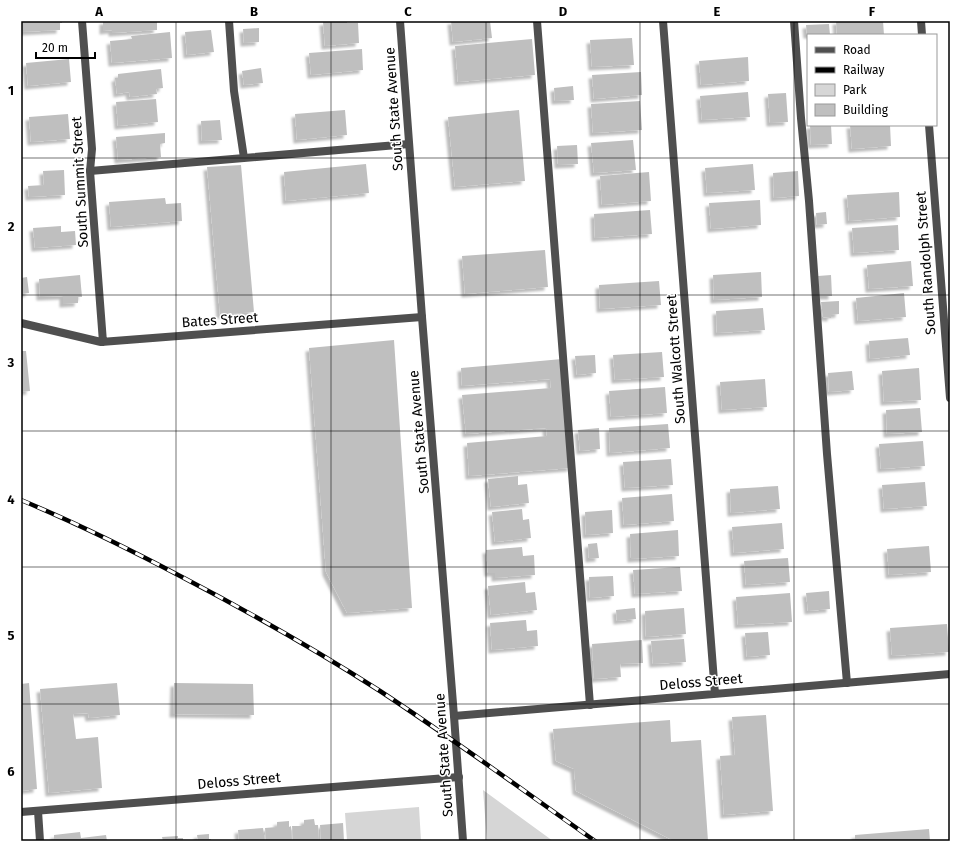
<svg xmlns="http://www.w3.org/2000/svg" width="971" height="862" font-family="'Fira Sans',sans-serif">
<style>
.green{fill:#d6d6d6}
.building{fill:#bfbfbf;filter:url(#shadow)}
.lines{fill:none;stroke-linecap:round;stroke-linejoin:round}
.service{stroke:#4f4f4f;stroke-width:8}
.minor{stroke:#4f4f4f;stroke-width:8}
.tertiary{stroke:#4f4f4f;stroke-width:8}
.rail-casing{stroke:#000;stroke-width:4.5}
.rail{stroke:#fff;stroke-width:3;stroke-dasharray:9;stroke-linecap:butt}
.grid{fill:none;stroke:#000;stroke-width:1;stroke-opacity:0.55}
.labels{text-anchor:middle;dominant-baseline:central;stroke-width:3;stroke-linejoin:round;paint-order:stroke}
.street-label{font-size:14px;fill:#000;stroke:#fff}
.neatline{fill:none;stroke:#000;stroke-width:1.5}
.grid-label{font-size:13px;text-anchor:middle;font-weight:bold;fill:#000}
</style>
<defs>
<filter id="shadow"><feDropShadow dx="-3.5" dy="3.5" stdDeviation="1" flood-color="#0004"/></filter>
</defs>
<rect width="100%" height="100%" fill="#fff"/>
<path class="green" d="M483 790 553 841H487Z
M419 807 421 841H347L345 813Z"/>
<path class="building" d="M21 21H62V23H60V30L21 32Z
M103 21H157V30L112 33V30L103 31Z
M336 21H347V23H358L359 43 325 46 323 22Z
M451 21H490L492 38 453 42Z
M836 21H883L884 35H837Z
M829 24 830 35H807L806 25Z
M259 28V42L244 43 243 29Z
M211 30 214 52 187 55 185 32Z
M170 32 172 58 112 63 110 41 132 39 131 36Z
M632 38 634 65 592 67 590 40Z
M532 39 535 75 458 82 455 46Z
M362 49 363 70 311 75 309 53Z
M748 57 749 81 701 85 699 61Z
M69 59 71 82 28 86 26 63Z
M261 68 263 83 244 85 242 71Z
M161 69 163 88 156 89 157 94 130 97 129 92 117 94 115 78H118V74Z
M641 72 642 95 594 99 592 75Z
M573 86 574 100 555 101 554 88Z
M748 92 750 117 702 120 700 96Z
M786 93 788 122 770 123 768 94Z
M156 99 158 122 118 126 116 102Z
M640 101 642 130 593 133 591 104Z
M345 110 347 135 297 140 295 114Z
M519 110 525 181 455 187 448 117Z
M68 114 70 139 31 142 29 117Z
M220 120 222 140 202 141 201 121Z
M810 125H831L832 144 811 145Z
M850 125H890L891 146 852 149Z
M165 133V143L160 144 161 157 118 160 116 137Z
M633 140 636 170 594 173 591 143Z
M577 145 578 164 558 165 557 146Z
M366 164 369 193 286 201 284 172Z
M753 164 755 190 707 193 705 168Z
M241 165 254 312 220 315 207 167Z
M64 170 65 195 29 197 28 186 44 185 43 171Z
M798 171 799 196 774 198 773 173Z
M649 172 651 201 602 205 600 176Z
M899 192 900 217 849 221 847 195Z
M165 198 166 204 181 203 182 221 111 227 109 202Z
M760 200 761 225 711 229 709 203Z
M650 210 652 234 595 238 594 214Z
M826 212 827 224 817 225 816 213Z
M898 225 899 250 854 253 852 228Z
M61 226V232L75 231 76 245 35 248 33 228Z
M545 250 548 287 465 294 462 256Z
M911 261 913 286 869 289 867 265Z
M761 272 762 297 714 300 713 275Z
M80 275 82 297H78V303L63 304V296L40 297 39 279Z
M831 275 832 296H820L818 276Z
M27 277 29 293 21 294V278Z
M659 281 661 305 600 309 599 285Z
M904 293 906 317 858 321 856 298Z
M839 301V314L831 315V318L823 317 821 302Z
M763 308 765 330 717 333 716 311Z
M908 338 910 355 870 359 869 341Z
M394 340 412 608 347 613 326 572 309 348Z
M21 351H26L30 391 21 392Z
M662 352 664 377 615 380 613 355Z
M595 355 596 373 577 375 575 356Z
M562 359 571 468 469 476 467 443 547 436 546 428 466 434 462 395 551 388 550 379 462 386 461 368Z
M919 368 921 400 884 402 882 371Z
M852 371 854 390 829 392 828 373Z
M765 379 767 407 722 410 720 382Z
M665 387 667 413 611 417 609 391Z
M920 408 922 432 887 434 886 410Z
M668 424 670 448 610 453 609 428Z
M599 428 600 449 580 451 578 430Z
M923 441 925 466 881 469 879 444Z
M671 459 673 485 625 488 623 462Z
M518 476V485L527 484 529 503 491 507 488 479Z
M925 482 927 506 884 509 882 485Z
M778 486 780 509 731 513 730 489Z
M672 494 674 521 624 525 622 498Z
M522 509 523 520 529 519 531 538 495 542 492 512Z
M612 510 613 533 586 535 585 512Z
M782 523 784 549 734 553 732 527Z
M678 530 679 556 631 559 630 534Z
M597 543 599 558 589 559 588 544Z
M929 546 931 572 889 575 887 549Z
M522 547 523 556 534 555 535 575 495 578V573H488L486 550Z
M788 558 790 582 746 585 744 561Z
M680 567 682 591 635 594 633 570Z
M613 576 614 596 590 598 589 577Z
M525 582 526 593 535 592 537 610 491 615 488 586Z
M829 591 830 609 808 611 806 593Z
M790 593 792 622 738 625 736 597Z
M635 608 636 619 617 621 616 610Z
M684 608 686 634 646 637 645 611Z
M526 620 527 631 537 630 538 646 492 650 490 623Z
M947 624 949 652 892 656 890 628Z
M768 632 770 655 747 657 745 633Z
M684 639 686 662 653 664 651 641Z
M642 640 643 663 620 664 621 677 594 679 592 644Z
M29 683 37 789 21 791V684Z
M117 683 120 715 89 718 88 713 73 714 76 739 98 737 102 788 49 793 40 689Z
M174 683 253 684 254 715 173 714Z
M766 715 773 811 724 815 720 756 735 755 732 717Z
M670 720 671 742 701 740 708 841H674L576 791 574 769 556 761 553 729Z
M314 819 315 825H318L319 841H293L292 826H304V820Z
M289 821V827L291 826 292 841H266L265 828 277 827V822Z
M343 823 344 841H321L320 825Z
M263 828 265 841H239L238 830Z
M929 829 930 841H855V835Z
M80 832 81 838 106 835 107 841H54V835Z
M209 834V839H211V841H198L197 835Z
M178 836V838H183V841H163L162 837Z"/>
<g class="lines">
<path class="service" d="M229 21 234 91 244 158
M537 21 590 705
M794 21 801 118 809 201 827 454 847 683
M90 171 409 144
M38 811 40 841"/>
<path class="minor" d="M82 21 92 149 90 171 103 342
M663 21 715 694
M921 21 922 35
M929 125 950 398
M21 323 101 342 422 317
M454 716 950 674
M21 812 459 777"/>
<path class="tertiary" d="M400 21 422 317 454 716 463 841"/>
<g class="rail-casing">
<path id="rail" d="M21 500C76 523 129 549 182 577 249 612 316 650 380 691 453 739 524 791 595 841"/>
</g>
<use href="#rail" class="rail"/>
</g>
<path class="grid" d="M176 21V841M331 21V841M486 21V841M640 21V841M794 21V841M21 158H950M21 295H950M21 431H950M21 567H950M21 704H950"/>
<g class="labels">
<g class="street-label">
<text transform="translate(394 109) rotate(-94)">South State Avenue</text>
<text transform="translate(80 182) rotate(-93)">South Summit Street</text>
<text transform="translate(926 263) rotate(-94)">South Randolph Street</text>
<text transform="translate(220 320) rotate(-4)">Bates Street</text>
<text transform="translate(676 359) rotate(-94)">South Walcott Street</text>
<text transform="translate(419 432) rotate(-95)">South State Avenue</text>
<text transform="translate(701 682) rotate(-5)">Deloss Street</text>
<text transform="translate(444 755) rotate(-94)">South State Avenue</text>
<text transform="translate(239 781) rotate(-5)">Deloss Street</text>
</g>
</g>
<rect width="971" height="862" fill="none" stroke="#ffffff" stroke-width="44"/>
<rect x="807" y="34" width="130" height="92" fill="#ffffff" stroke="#999999"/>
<rect x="815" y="47" width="20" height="6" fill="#4f4f4f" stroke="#999999"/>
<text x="843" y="54" font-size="12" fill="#000000">Road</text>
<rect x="815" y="67" width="20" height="6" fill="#000000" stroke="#999999"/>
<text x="843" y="74" font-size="12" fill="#000000">Railway</text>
<rect x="815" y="84" width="20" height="12" fill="#d6d6d6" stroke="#999999"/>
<text x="843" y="94" font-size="12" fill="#000000">Park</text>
<rect x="815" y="104" width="20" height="12" fill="#bfbfbf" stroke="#999999"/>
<text x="843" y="114" font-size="12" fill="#000000">Building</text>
<path d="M36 52v6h59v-6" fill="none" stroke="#000000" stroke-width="2"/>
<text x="42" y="52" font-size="12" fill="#000000" stroke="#ffffff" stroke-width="3" paint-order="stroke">20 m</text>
<rect x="22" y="22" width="927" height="818" class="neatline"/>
<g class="grid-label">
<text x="99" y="16">A</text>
<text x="254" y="16">B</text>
<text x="408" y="16">C</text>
<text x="563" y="16">D</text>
<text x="717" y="16">E</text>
<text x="872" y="16">F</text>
<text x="11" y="95">1</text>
<text x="11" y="231">2</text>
<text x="11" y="367">3</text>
<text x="11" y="504">4</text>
<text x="11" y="640">5</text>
<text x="11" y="776">6</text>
</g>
</svg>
